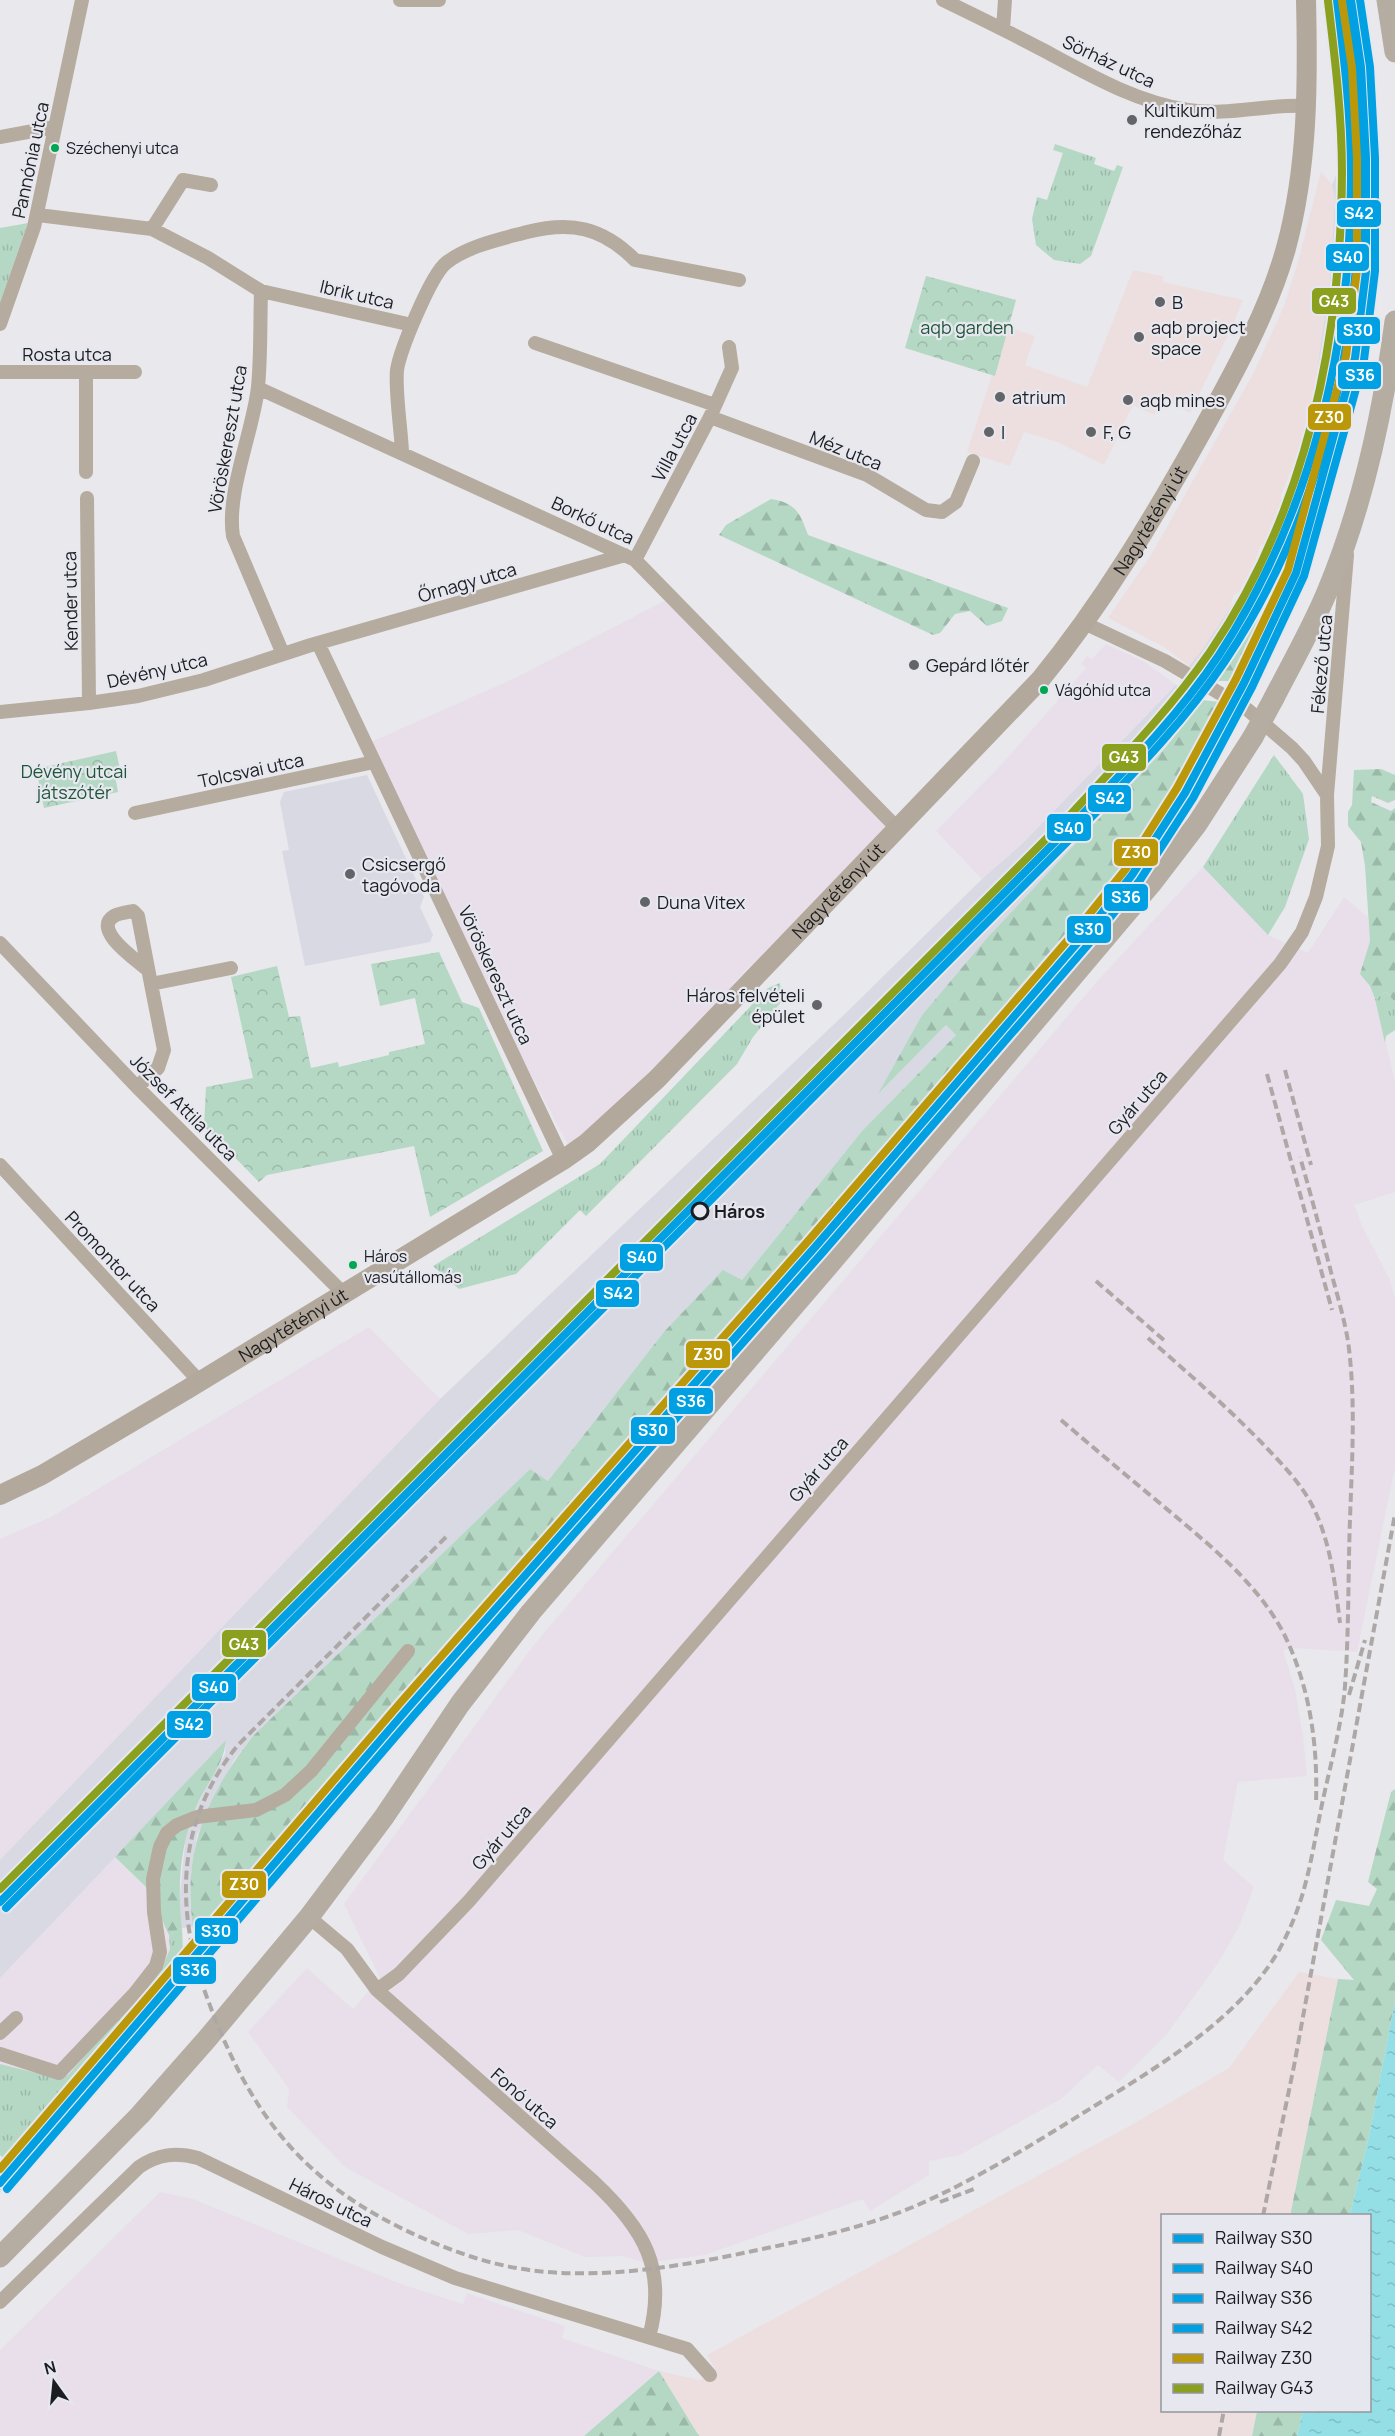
<svg xmlns="http://www.w3.org/2000/svg" width="1395" height="2436" font-family="Manrope,sans-serif">
<style>
.commercial{fill:#eddfe0}
.industrial{fill:#e8dfeb}
.built{fill:#d8d9e3}
.grass{fill:url(#grass-tufts)}
.forest{fill:url(#forest-firs)}
.park{fill:url(#park-crowns)}
.water{fill:url(#water-ripples)}
.lines{fill:none;stroke-linecap:round;stroke-linejoin:round}
.street{stroke:#b5ab9f;stroke-width:14}
.secondary{stroke:#b3a89c;stroke-width:20}
.primary{stroke:#b5aca2;stroke-width:21}
.rail{stroke:#ada8a6;stroke-width:4;stroke-dasharray:9 4.5;stroke-linecap:butt}
.primary-bridge{stroke:#b5aca2;stroke-width:21}
.rail-1-casing{stroke:#e6e7ef;stroke-width:12}
.rail-2-casing{stroke:#e6e7ef;stroke-width:12}
.rail-3-casing{stroke:#e6e7ef;stroke-width:12}
.rail-4-casing{stroke:#e6e7ef;stroke-width:12}
.rail-5-casing{stroke:#e6e7ef;stroke-width:12}
.rail-6-casing{stroke:#e6e7ef;stroke-width:12}
.rail-1{stroke:#00a0e3;stroke-width:8}
.rail-2{stroke:#00a0e3;stroke-width:8}
.rail-3{stroke:#00a0e3;stroke-width:8}
.rail-4{stroke:#00a0e3;stroke-width:8}
.rail-5{stroke:#ba980a;stroke-width:8}
.rail-6{stroke:#8ba01f;stroke-width:8}
.poi-dot{fill:#636468;stroke:#e6e7ef;stroke-width:2}
.bus-dot{fill:#00a651;stroke:#e6e7ef;stroke-width:2}
.stop-dot{fill:#e6e7ef;stroke:#1c1d20;stroke-width:3}
.labels{text-anchor:middle;dominant-baseline:central;stroke-width:4.5;stroke-linejoin:round;paint-order:stroke}
.bus-label{font-size:16px;fill:#1c1d20;stroke:#e6e7ef;text-anchor:start}
.street-label{font-size:18px;fill:#1c1d20;stroke:#e6e7ef}
.poi-label{font-size:18px;fill:#1c1d20;stroke:#e6e7ef;text-anchor:start}
.park-label{font-size:18px;fill:#205638;stroke:#e6e7ef}
.stop-label{font-size:18px;font-weight:bold;fill:#1c1d20;stroke:#e6e7ef;text-anchor:start}
.line-badge{stroke:#e6e7ef;stroke-width:2}
.badge-label{font-size:16px;text-anchor:middle;font-weight:bold;fill:#fff}
</style>
<defs>
<pattern id="grass-tufts" width="24" height="20" patternUnits="userSpaceOnUse" patternTransform="scale(1.5)"><rect width="24" height="20" fill="#b5d8c4"/><path d="M3 7l-1-3M5 7V3M7 7l1-3M15 17l-1-3M17 17v-4M19 17l1-3" fill="none" stroke="#9bb9a8"/></pattern>
<pattern id="forest-firs" width="22" height="20" patternUnits="userSpaceOnUse" patternTransform="scale(1.5)"><rect width="22" height="20" fill="#b5d8c4"/><path d="M5 1l3.5 6h-7zM16 11l3.5 6h-7z" fill="#9bb9a8"/></pattern>
<pattern id="park-crowns" width="20" height="18" patternUnits="userSpaceOnUse" patternTransform="scale(1.5)"><rect width="20" height="18" fill="#b5d8c4"/><path d="M2 6a3 3 0 1 1 6 0M12 15a3 3 0 1 1 6 0" fill="none" stroke="#9bb9a8"/></pattern>
<pattern id="water-ripples" width="26" height="14" patternUnits="userSpaceOnUse" patternTransform="scale(1.5)"><rect width="26" height="14" fill="#94dee5"/><path d="M2 4q2-2 4 0t4 0M15 11q2-2 4 0t4 0" fill="none" stroke="#7fbec4"/></pattern>
</defs>
<rect width="100%" height="100%" fill="#e8e8ed"/>
<path class="commercial" d="M1321 171 1332 185 1335 200 1330 280 1318 364 1319 372 1295 469 1289 475 1281 496V504L1264 543 1260 546 1256 560 1239 592 1234 595 1230 607 1203 649 1189 666 1164 647 1108 618 1151 555 1253 374 1284 306 1298 262Z
M1133 270 1163 276V282L1243 300 1232 327 1190 413 1163 398 1154 415 1133 405 1104 465 1057 442 1024 432 1010 466 967 452 992 375 905 348 926 276 1016 300 1008 327 1035 336 1025 365 1087 387Z
M1299 1972 1338 1979 1290 2215 1162 2216V2410L1257 2411 1252 2436H699L659 2371 700 2380 717 2372 707 2355 1133 2124 1229 2068Z"/>
<path class="industrial" d="M676 595 895 825 743 973 660 1070 569 1147 501 1018 371 742 515 678Z
M1106 644 1143 661 1176 685 1021 845 982 879 936 831 1003 763 1086 668 1081 664 1087 656 1092 659Z
M1203 867 1268 935 1308 953 1344 897 1368 917 1370 941 1361 974 1370 986 1375 999 1395 1081V1192L1354 1205 1363 1228 1389 1278 1395 1298V1467L1357 1652 1296 1648 1283 1650 1295 1689 1303 1736 1307 1776 1238 1782 1223 1860 1254 1887 1239 1927 1218 1963 1167 2034 1119 2082 1098 2065 1061 2099 960 2155 929 2161V2175L870 2211 863 2199 705 2255 645 2263 623 2256 585 2257 518 2230 468 2234 345 2167 287 2107 289 2089 248 2032 307 1968 353 2009 380 1978 344 1904 533 1646 1100 978Z
M369 1327 440 1399 0 1860V1539L51 1517Z
M115 1857 147 1888 159 1911 169 1935 170 1949 162 1968 68 2075 53 2077 0 2064V1978Z
M160 2192 193 2199 401 2284 463 2304 467 2293 565 2326 562 2338 659 2371 584 2436H0V2350Z"/>
<path class="built" d="M1331 0H1355L1364 67 1370 159 1366 256 1352 357 1328 484 1301 576 1248 688 1232 681 1287 569 1308 485 1277 566 1210 681 1189 666 1203 649 1264 556 1294 473 1319 372 1318 364 1330 280 1335 200 1332 185 1344 155 1339 64Z
M1176 685 1201 700 1167 746 987 938 922 1015 880 1092 946 1025 956 1035 862 1131 742 1280 663 1333 548 1481 530 1469 253 1736 234 1760 197 1835 191 1874 190 1902 193 1927 182 1928 179 1904 186 1834 197 1805 225 1754 226 1741 0 1978V1860L440 1399 850 1009 982 879 1021 845Z
M1220 702 1237 710 1190 795 1136 878 1089 936 819 1249 411 1713 0 2192V2163L397 1699 808 1239 1077 923 1122 866 1175 788Z
M367 775 424 897 420 907 433 935 430 942 305 966 282 851 289 850 280 802 284 792Z"/>
<path class="grass" d="M1055 144 1096 158 1094 164 1114 171 1117 165 1123 167 1091 256 1080 264 1054 260 1036 245 1032 219 1037 197 1047 200 1063 153 1053 150Z
M28 223 0 303V228Z
M1274 755 1303 794 1309 839 1285 907 1268 935 1203 867Z
M780 983 782 1001 753 1037 737 1064 586 1216 580 1210 516 1274 459 1289 433 1266 600 1164 768 988Z
M1386 992 1395 1002V1030L1386 1036 1385 1043 1375 999Z
M182 1928 183 1951 4 2159 0 2155V2064L53 2077 68 2075 162 1968 170 1949 169 1935Z"/>
<path class="forest" d="M1310 478 1287 569 1232 681H1210L1277 566Z
M771 499C796 503 800 513 808 535L1008 608 1002 621 987 626 970 611 955 614 940 633 933 635 719 535 726 525Z
M1201 700 1220 702 1175 788 1122 866 1077 923 808 1239 397 1699 200 1930 193 1927C182 1851 207 1795 253 1736L530 1469 548 1481 663 1333 723 1270 742 1280 862 1131 956 1035 946 1025 878 1094 922 1015 987 938 1167 746Z
M1381 769 1395 775V800L1388 803 1372 796 1371 802 1391 811 1395 808V1002L1386 992 1375 999 1370 986 1360 974 1370 941 1365 866 1361 842 1348 826V812L1352 805 1354 770Z
M226 1740C224 1765 206 1784 196 1807 180 1845 177 1888 182 1928L169 1935 147 1888 115 1857Z
M1395 1789V2001L1369 2136 1350 2215 1290 2216 1338 1979 1354 1980 1321 1940 1336 1900 1369 1906 1377 1889 1368 1882 1391 1792Z
M659 2371 699 2436H584Z
M1257 2411H1303L1297 2436H1252Z"/>
<path class="park" d="M926 276 1016 300 995 376 905 348Z
M116 751 120 769 114 770 118 792 44 808 36 769Z
M439 952 462 1002 479 1008 543 1151 430 1217 414 1146 267 1175 259 1182 204 1126 206 1087 253 1078 231 977 277 966 289 1017 300 1016 311 1068 338 1062 339 1067 389 1055V1052L425 1044 415 998 380 1006 371 964Z"/>
<path class="water" d="M1395 2001V2436H1297L1303 2411 1370 2410V2216L1350 2215 1369 2136Z"/>
<g class="lines">
<path class="street" d="M400 0H439
M943 0C976 16 1009 32 1041 49 1088 74 1135 102 1188 110 1228 116 1267 104 1306 106
M1003 29 1005 0
M0 137 55 127
M38 215 152 229 208 258 261 291 412 325
M152 229 183 180 211 185
M261 291C260 323 261 356 258 387 253 432 226 493 233 536L283 654
M0 324 34 227 82 0
M535 343 715 405
M0 372H135
M86 372V472
M258 388 635 560 898 829
M710 417 867 475 926 510 942 512 956 502 973 461
M402 452C401 429 395 391 397 370 400 350 431 275 446 263 467 246 501 239 527 232 571 221 602 227 635 260L739 280
M87 498 89 703
M635 560 710 417 732 368 729 347
M318 643 563 1160
M0 712 89 703 138 696 204 680 311 645 625 555
M1327 795 1347 555
M135 813 374 762
M0 943 137 1087 344 1294
M148 970C138 961 91 930 114 916 119 913 128 912 133 911L138 916 151 984
M137 1087 158 1068 164 1050 151 984 231 968
M0 1165 200 1382
M309 1917 347 1949 377 1990 594 2182C643 2228 668 2268 649 2337
M377 1990 399 1974 469 1901 1280 964 1302 932 1316 897 1328 846 1327 795 1304 761 1292 748 1248 710 1165 661 1084 623
M0 2033 16 2018
M0 2054 59 2073 135 1993 156 1966 160 1952 154 1912 153 1879 160 1847 167 1833 177 1825 197 1817 256 1810 285 1795 311 1771 408 1651
M0 2302 139 2167C158 2154 176 2152 198 2158L382 2247 455 2278 687 2349 710 2375"/>
<path class="secondary" id="s1" d="M0 1495 42 1475 186 1390 563 1160 587 1143 657 1079 1040 680C1103 603 1153 519 1201 433 1233 374 1268 313 1286 248 1308 167 1308 83 1306 0"/>
<path class="primary" d="M1387 0 1395 52
M1274 698C1292 663 1312 628 1327 592 1363 506 1383 413 1395 321
M0 2257 140 2115 207 2039 309 1917 384 1817 460 1704 531 1612 830 1264 1151 884 1197 824 1253 737"/>
<path class="rail" d="M1285 1070 1311 1165
M1267 1074 1332 1310
M1096 1281 1165 1341
M1148 1338C1187 1372 1226 1406 1262 1443 1281 1463 1301 1483 1313 1507 1331 1543 1335 1584 1340 1623
M1061 1420C1095 1449 1128 1477 1162 1505 1207 1543 1257 1582 1284 1634 1310 1687 1318 1745 1316 1803
M446 1537 238 1745C178 1819 174 1904 205 1992 249 2115 304 2187 427 2240 460 2254 493 2265 529 2270 601 2280 683 2266 753 2251 807 2240 862 2228 913 2207 971 2182 1027 2148 1080 2115 1150 2071 1237 2023 1279 1950 1305 1903 1310 1865 1320 1814 1328 1773 1342 1726 1345 1686 1349 1630 1348 1574 1350 1519 1352 1460 1356 1400 1348 1341 1344 1318 1337 1294 1331 1272 1321 1233 1311 1195 1300 1157
M1349 1695 1365 1640
M940 2202 974 2189
M1263 2216 1294 2066 1395 1514
M1219 2436 1224 2410"/>
<path class="primary-bridge" d="M1253 737 1274 698"/>
<g class="rail-1-casing">
<path id="rail-1" d="M0 2183 408 1708 816 1246 1086 933 1132 875 1185 793 1244 683 1296 573 1355 358 1366 271V158L1361 67 1351 0"/>
</g>
<g class="rail-2-casing">
<path id="rail-2" d="M0 1902 1077 820C1127 768 1179 715 1219 655 1313 511 1352 343 1351 172 1351 114 1344 57 1337 0"/>
</g>
<g class="rail-3-casing">
<path id="rail-3" d="M7 2189 415 1714 823 1252 1093 939 1140 880 1193 798 1252 687 1304 576 1364 360 1375 271V158L1370 67 1360 0"/>
</g>
<g class="rail-4-casing">
<path id="rail-4" d="M6 1908 1083 826C1133 774 1185 721 1225 661 1322 516 1360 344 1360 172 1360 115 1353 57 1346 0"/>
</g>
<g class="rail-5-casing">
<path id="rail-5" d="M0 2169 401 1702 809 1240 1079 927 1125 870 1177 788 1236 679 1288 570 1346 356 1357 270V158L1352 68 1342 1"/>
</g>
<g class="rail-6-casing">
<path id="rail-6" d="M0 1889 1071 814C1119 762 1169 711 1210 652 1306 511 1341 341 1342 173 1342 116 1335 58 1328 1"/>
</g>
<use href="#rail-1" class="rail-1"/>
<use href="#rail-2" class="rail-2"/>
<use href="#rail-3" class="rail-3"/>
<use href="#rail-4" class="rail-4"/>
<use href="#rail-5" class="rail-5"/>
<use href="#rail-6" class="rail-6"/>
</g>
<g class="poi-dot">
<circle cx="1132" cy="120" r="6"/>
<circle cx="1160" cy="302" r="6"/>
<circle cx="1139" cy="337" r="6"/>
<circle cx="1000" cy="397" r="6"/>
<circle cx="1128" cy="400" r="6"/>
<circle cx="989" cy="432" r="6"/>
<circle cx="1091" cy="432" r="6"/>
<circle cx="914" cy="665" r="6"/>
<circle cx="350" cy="874" r="6"/>
<circle cx="645" cy="902" r="6"/>
<circle cx="817" cy="1005" r="6"/>
</g>
<g class="bus-dot">
<circle cx="55" cy="148" r="5"/>
<circle cx="1044" cy="690" r="5"/>
<circle cx="353" cy="1265" r="5"/>
</g>
<circle class="stop-dot" cx="700" cy="1211" r="8"/>
<g class="labels">
<g class="bus-label">
<text x="66" y="148">Széchenyi utca</text>
<text x="1055" y="690">Vágóhíd utca</text>
<text x="364" y="1256">Háros<tspan x="364" dy="21">vasútállomás</tspan></text>
</g>
<g class="street-label">
<text transform="translate(1109 61) rotate(25)">Sörház utca</text>
<text transform="translate(30 160) rotate(-78)">Pannónia utca</text>
<text transform="translate(357 294) rotate(13)">Ibrik utca</text>
<text x="67" y="354">Rosta utca</text>
<text transform="translate(227 439) rotate(-80)">Vöröskereszt utca</text>
<text transform="translate(674 447) rotate(-62)">Villa utca</text>
<text transform="translate(846 450) rotate(22)">Méz utca</text>
<text transform="translate(593 520) rotate(25)">Borkő utca</text>
<text stroke="none"><textPath href="#s1" startOffset="1527">Nagytétényi út</textPath></text>
<text transform="translate(467 582) rotate(-16)">Őrnagy utca</text>
<text transform="translate(70 601) rotate(-91)">Kender utca</text>
<text transform="translate(1321 664) rotate(-85)">Fékező utca</text>
<text transform="translate(157 670) rotate(-13)">Dévény utca</text>
<text transform="translate(251 770) rotate(-12)">Tolcsvai utca</text>
<text stroke="none"><textPath href="#s1" startOffset="1041">Nagytétényi út</textPath></text>
<text transform="translate(496 975) rotate(65)">Vöröskereszt utca</text>
<text transform="translate(1137 1102) rotate(-49)">Gyár utca</text>
<text transform="translate(184 1107) rotate(45)">József Attila utca</text>
<text transform="translate(113 1261) rotate(47)">Promontor utca</text>
<text stroke="none"><textPath href="#s1" startOffset="339">Nagytétényi út</textPath></text>
<text transform="translate(818 1469) rotate(-49)">Gyár utca</text>
<text transform="translate(501 1837) rotate(-49)">Gyár utca</text>
<text transform="translate(525 2098) rotate(41)">Fonó utca</text>
<text transform="translate(331 2202) rotate(26)">Háros utca</text>
</g>
<g class="poi-label">
<text x="1144" y="110">Kultikum<tspan x="1144" dy="21">rendezőház</tspan></text>
<text x="1172" y="302">B</text>
<text x="1151" y="327">aqb project<tspan x="1151" dy="21">space</tspan></text>
<text x="1012" y="397">atrium</text>
<text x="1140" y="400">aqb mines</text>
<text x="1001" y="432">I</text>
<text x="1103" y="432">F, G</text>
<text x="926" y="665">Gepárd lőtér</text>
<text x="362" y="864">Csicsergő<tspan x="362" dy="21">tagóvoda</tspan></text>
<text x="657" y="902">Duna Vitex</text>
<text x="805" y="995" text-anchor="end">Háros felvételi<tspan x="805" dy="21">épület</tspan></text>
</g>
<g class="park-label">
<text x="967" y="327">aqb garden</text>
<text x="74" y="771">Dévény utcai<tspan x="74" dy="21">játszótér</tspan></text>
</g>
<g class="stop-label">
<text x="714" y="1211">Háros</text>
</g>
</g>
<g class="line-badge">
<rect x="1336" y="199" width="46" height="29" rx="6" fill="#00a0e3"/>
<rect x="1325" y="243" width="45" height="29" rx="6" fill="#00a0e3"/>
<rect x="1311" y="287" width="46" height="28" rx="6" fill="#8ba01f"/>
<rect x="1336" y="316" width="45" height="29" rx="6" fill="#00a0e3"/>
<rect x="1337" y="361" width="45" height="29" rx="6" fill="#00a0e3"/>
<rect x="1307" y="403" width="45" height="28" rx="6" fill="#ba980a"/>
<rect x="1101" y="743" width="46" height="29" rx="6" fill="#8ba01f"/>
<rect x="1087" y="784" width="45" height="29" rx="6" fill="#00a0e3"/>
<rect x="1046" y="813" width="46" height="29" rx="6" fill="#00a0e3"/>
<rect x="1113" y="838" width="46" height="29" rx="6" fill="#ba980a"/>
<rect x="1103" y="883" width="46" height="29" rx="6" fill="#00a0e3"/>
<rect x="1066" y="915" width="46" height="29" rx="6" fill="#00a0e3"/>
<rect x="619" y="1243" width="45" height="29" rx="6" fill="#00a0e3"/>
<rect x="595" y="1279" width="45" height="29" rx="6" fill="#00a0e3"/>
<rect x="685" y="1340" width="46" height="29" rx="6" fill="#ba980a"/>
<rect x="668" y="1387" width="46" height="28" rx="6" fill="#00a0e3"/>
<rect x="630" y="1416" width="46" height="29" rx="6" fill="#00a0e3"/>
<rect x="221" y="1629" width="46" height="29" rx="6" fill="#8ba01f"/>
<rect x="191" y="1673" width="46" height="29" rx="6" fill="#00a0e3"/>
<rect x="166" y="1710" width="46" height="29" rx="6" fill="#00a0e3"/>
<rect x="221" y="1870" width="46" height="29" rx="6" fill="#ba980a"/>
<rect x="194" y="1917" width="45" height="28" rx="6" fill="#00a0e3"/>
<rect x="172" y="1956" width="45" height="29" rx="6" fill="#00a0e3"/>
</g>
<g class="badge-label">
<text x="1359" y="219">S42</text>
<text x="1348" y="263">S40</text>
<text x="1334" y="307">G43</text>
<text x="1358" y="336">S30</text>
<text x="1360" y="381">S36</text>
<text x="1329" y="423">Z30</text>
<text x="1124" y="763">G43</text>
<text x="1110" y="804">S42</text>
<text x="1069" y="834">S40</text>
<text x="1136" y="858">Z30</text>
<text x="1126" y="903">S36</text>
<text x="1089" y="935">S30</text>
<text x="642" y="1263">S40</text>
<text x="618" y="1299">S42</text>
<text x="708" y="1360">Z30</text>
<text x="691" y="1407">S36</text>
<text x="653" y="1436">S30</text>
<text x="244" y="1650">G43</text>
<text x="214" y="1693">S40</text>
<text x="189" y="1730">S42</text>
<text x="244" y="1890">Z30</text>
<text x="216" y="1937">S30</text>
<text x="195" y="1976">S36</text>
</g>
<rect x="1161" y="2214" width="210" height="198" fill="#e6e7ef" stroke="#95969c" stroke-width="1.5"/>
<rect x="1173" y="2234" width="30" height="9" fill="#00a0e3" stroke="#95969c" stroke-width="1.5"/>
<text x="1215" y="2244" font-size="18" fill="#1c1d20">Railway S30</text>
<rect x="1173" y="2264" width="30" height="9" fill="#00a0e3" stroke="#95969c" stroke-width="1.5"/>
<text x="1215" y="2274" font-size="18" fill="#1c1d20">Railway S40</text>
<rect x="1173" y="2294" width="30" height="9" fill="#00a0e3" stroke="#95969c" stroke-width="1.5"/>
<text x="1215" y="2304" font-size="18" fill="#1c1d20">Railway S36</text>
<rect x="1173" y="2324" width="30" height="9" fill="#00a0e3" stroke="#95969c" stroke-width="1.5"/>
<text x="1215" y="2334" font-size="18" fill="#1c1d20">Railway S42</text>
<rect x="1173" y="2354" width="30" height="9" fill="#ba980a" stroke="#95969c" stroke-width="1.5"/>
<text x="1215" y="2364" font-size="18" fill="#1c1d20">Railway Z30</text>
<rect x="1173" y="2384" width="30" height="9" fill="#8ba01f" stroke="#95969c" stroke-width="1.5"/>
<text x="1215" y="2394" font-size="18" fill="#1c1d20">Railway G43</text>
<g transform="translate(54 2382) rotate(345)" stroke="#e6e7ef" stroke-width="4.5" paint-order="stroke">
<path d="M0-4.5L10 22L0 15L-10 22Z" fill="#1c1d20"/>
<text y="-9" font-size="16" font-weight="bold" text-anchor="middle" fill="#1c1d20">N</text>
</g>
</svg>
